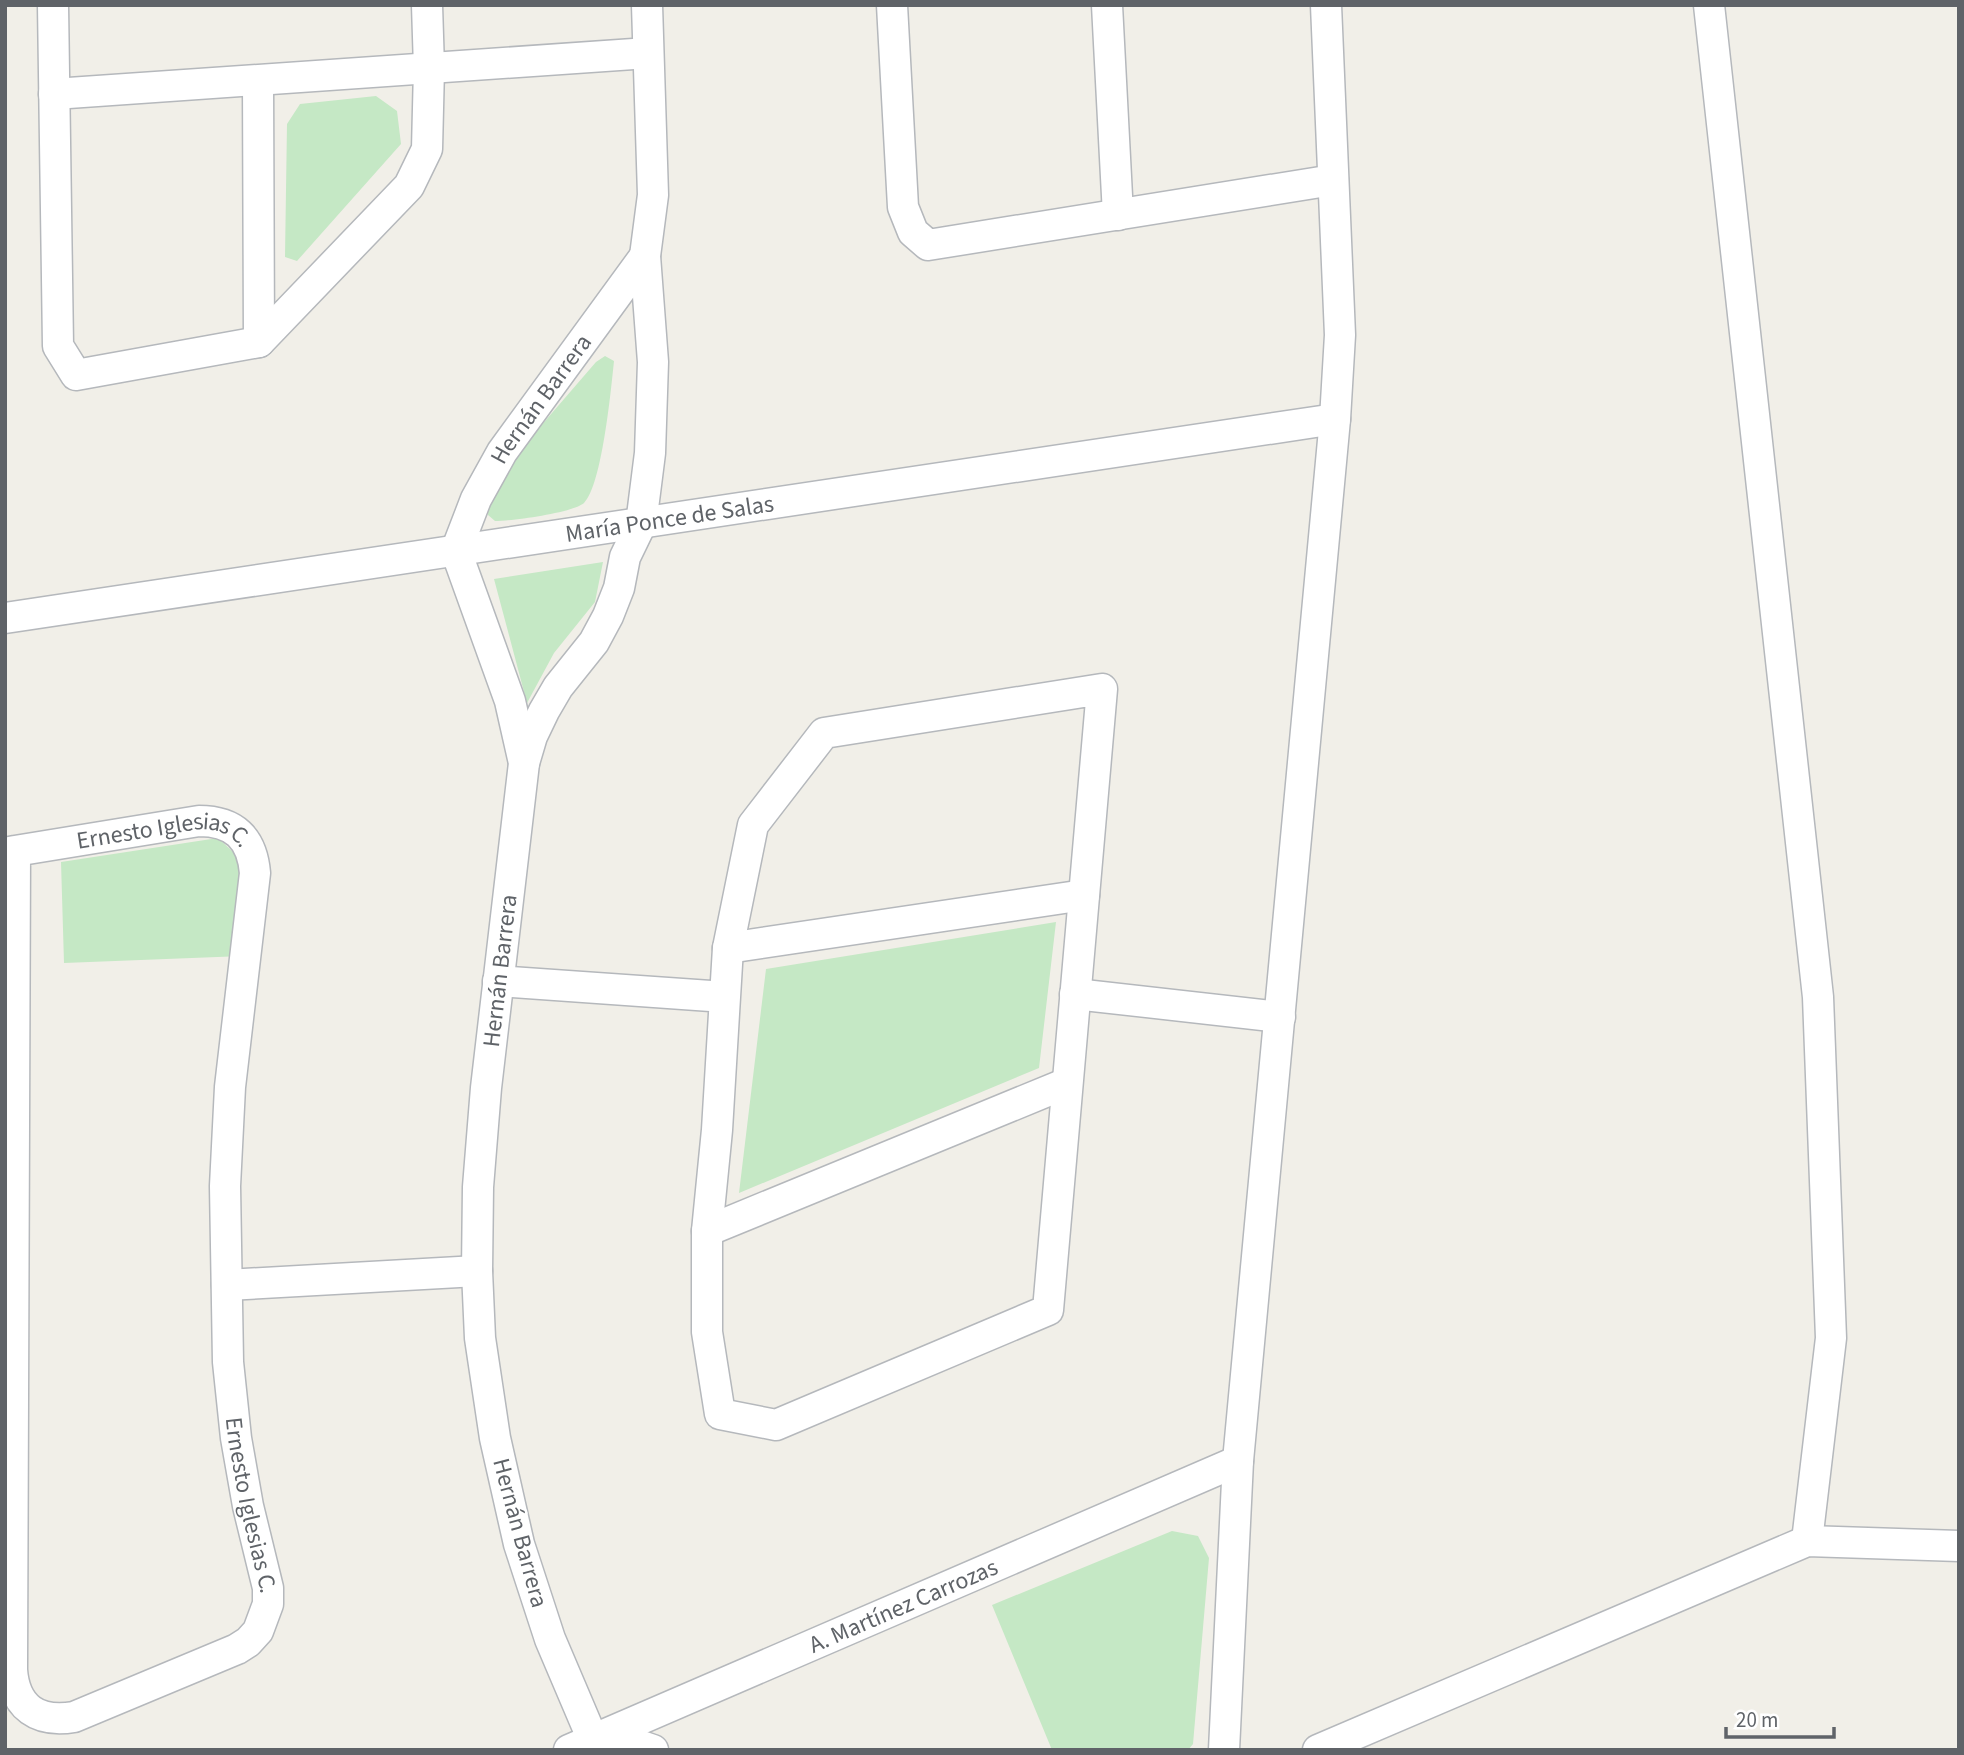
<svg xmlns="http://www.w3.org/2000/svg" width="1964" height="1755" font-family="'Source Sans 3',sans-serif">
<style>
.green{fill:#c5e8c5}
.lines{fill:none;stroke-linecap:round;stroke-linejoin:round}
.street-casing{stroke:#b5b8bc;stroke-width:33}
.street{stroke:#fff;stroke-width:30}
.labels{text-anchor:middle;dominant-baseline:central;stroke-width:5;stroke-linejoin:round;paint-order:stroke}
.street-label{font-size:24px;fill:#5f6368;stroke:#fff}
</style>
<rect width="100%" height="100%" fill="#f1efe8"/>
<path class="green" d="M376 96 397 111 401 144 297 261 285 257 287 124 300 104Z
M605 356 614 361C611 390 602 485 584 503 572 513 512 521 495 521L488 515V504L520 450 596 362Z
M603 562 595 602 554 653 527 703 494 579Z
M218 838 244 862 243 956 64 963 61 862Z
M1056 922 1039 1068 739 1193 766 969Z
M1172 1531 1198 1536 1209 1558 1193 1744 1188 1750H1052L992 1605Z"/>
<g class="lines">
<g class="street-casing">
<g id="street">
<path d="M53 5 58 346 76 375 259 342 409 186 427 149 429 68 427 5"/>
<path d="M892 5 903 207 913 232 928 245 1333 180"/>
<path d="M1107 5 1118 215"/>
<path d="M1709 5 1818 997 1831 1338 1807 1541"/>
<path d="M258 82 259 342"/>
<path d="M54 94 648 53"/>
<path id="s1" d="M5 618 1335 419"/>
<path d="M524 763 532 736 544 711 558 687 594 642 608 616 619 588 625 557 641 524 650 453 653 362 645 256 653 195 647 5"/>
<path id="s2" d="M5 853 15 851 199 821C234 821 252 838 255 873L230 1087 225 1186 228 1362 236 1438 248 1506 268 1588V1604L258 1631 248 1642 237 1649 74 1717C38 1723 15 1708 12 1670L15 851"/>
<path d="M728 948 1084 895"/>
<path d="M498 981 725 997 717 1130 707 1231V1332L720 1414 776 1425 1048 1310 1102 689 824 733 753 825 728 948 725 997"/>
<path d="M1075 994 1280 1017"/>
<path d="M707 1231 1067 1083"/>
<path d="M227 1285 477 1271"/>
<path id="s3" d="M593 1740 550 1639 519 1544 495 1438 480 1338 477 1271 478 1187 486 1088 524 763 510 701 456 551 476 499 502 452 645 256"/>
<path d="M596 1740 621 1739 653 1750"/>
<path id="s4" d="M569 1750 1238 1461"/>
<path d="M1224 1750 1238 1461 1335 419 1340 335 1326 5"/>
<path d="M1318 1750 1807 1541 1959 1546"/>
</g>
</g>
<use href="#street" class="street"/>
</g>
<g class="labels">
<g class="street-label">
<text stroke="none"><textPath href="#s3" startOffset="1395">Hernán Barrera</textPath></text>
<text stroke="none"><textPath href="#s1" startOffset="672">María Ponce de Salas</textPath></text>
<text stroke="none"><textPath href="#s2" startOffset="163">Ernesto Iglesias C.</textPath></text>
<text stroke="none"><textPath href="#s3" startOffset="788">Hernán Barrera</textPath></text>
<text stroke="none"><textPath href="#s2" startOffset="919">Ernesto Iglesias C.</textPath></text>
<text transform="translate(520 1533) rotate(75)">Hernán Barrera</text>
<text stroke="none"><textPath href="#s4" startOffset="364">A. Martínez Carrozas</textPath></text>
</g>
</g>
<rect width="1964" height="1755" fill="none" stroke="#5f6368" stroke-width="14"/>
<path d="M1726 1727v10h108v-10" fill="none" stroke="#5f6368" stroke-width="3.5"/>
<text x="1736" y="1727" font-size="21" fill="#5f6368" stroke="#ffffff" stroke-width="5" paint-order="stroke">20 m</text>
</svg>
